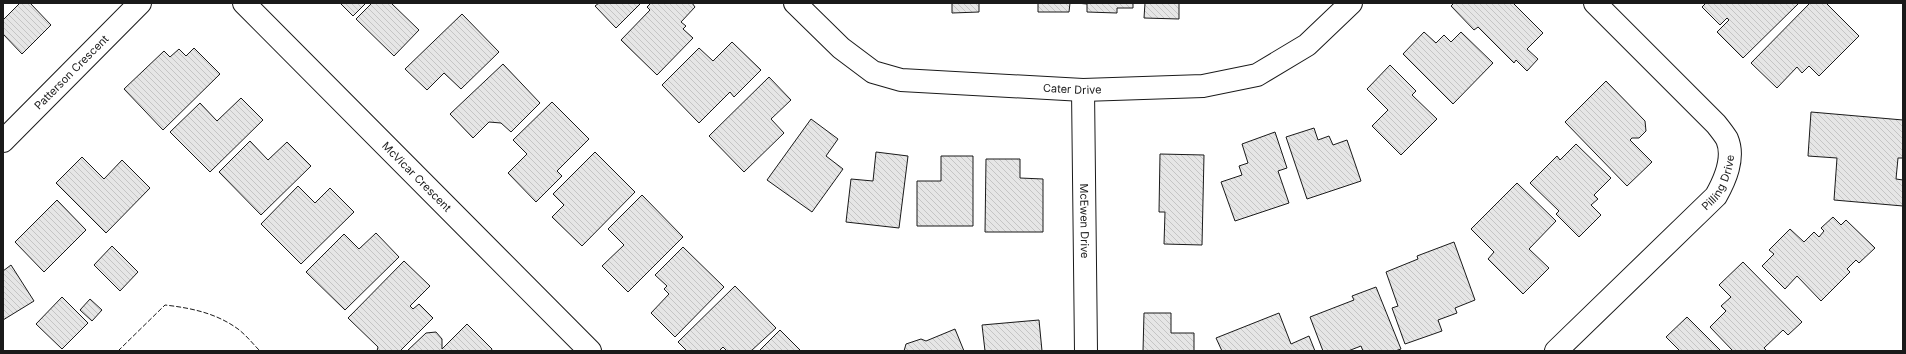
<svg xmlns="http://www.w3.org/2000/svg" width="1906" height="354" font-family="Inter,sans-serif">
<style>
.building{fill:url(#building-back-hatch);stroke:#1a1a1a}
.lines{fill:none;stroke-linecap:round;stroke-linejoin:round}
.minor-casing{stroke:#1a1a1a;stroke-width:24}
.minor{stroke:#fff;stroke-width:22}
.fence{stroke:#1a1a1a;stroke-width:1;stroke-dasharray:5 2;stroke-linecap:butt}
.labels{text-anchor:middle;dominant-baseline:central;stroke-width:3;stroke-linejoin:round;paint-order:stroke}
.street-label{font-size:11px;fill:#1a1a1a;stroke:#fff}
</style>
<defs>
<pattern id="building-back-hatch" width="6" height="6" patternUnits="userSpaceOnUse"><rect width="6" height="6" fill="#e6e6e6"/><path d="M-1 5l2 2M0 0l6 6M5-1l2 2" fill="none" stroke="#c5c5c5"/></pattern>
</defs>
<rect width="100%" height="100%" fill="#fff"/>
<path class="building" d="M20 3H30L51 25 22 54 3 34V20Z
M340 3H366L353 16Z
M372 3H391L419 30 394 56 356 19Z
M599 3H641L616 28 595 6Z
M651 3H692L695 7 681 22 686 26 683 29 693 38 657 75 621 40 650 10 647 7Z
M952 3H979V12L952 13Z
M1038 3H1070L1069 12H1038Z
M1076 3H1133V8H1117V13L1087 12V4Z
M1145 3H1179V19L1144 18Z
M1454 3H1513L1543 33 1527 49 1538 59 1527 71 1516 60 1514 63 1478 27 1474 30 1451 6Z
M1706 3H1799L1743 58 1717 32 1729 20 1727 18 1720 25 1702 7Z
M1810 3H1826L1859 36 1819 76 1809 66 1802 73 1797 67 1777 88 1751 63Z
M462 14 499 52 461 89 444 73 427 90 405 69Z
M1424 32 1436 43 1444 35 1451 42 1461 32 1493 63 1453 104 1403 54Z
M732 42 761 70 734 97 730 92 699 123 662 85 699 48 713 61Z
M194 48 220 74 163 130 124 89 164 51 170 57 179 49 186 56Z
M503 64 540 103 511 132 501 123 489 122 473 138 450 114Z
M1390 65 1416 91 1412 95 1437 119 1401 155 1372 126 1388 110 1367 89Z
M769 77 791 100 771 119 784 133 744 172 709 136Z
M1606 81 1645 121 1646 131 1639 138H1632L1630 140 1652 162 1627 186 1565 122Z
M241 98 263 120 210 172 170 132 200 103 217 121Z
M552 102 589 139 557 171 562 176 536 202 508 173 527 154 513 140Z
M1811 112 1903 120V158H1898L1896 179 1903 180V206L1834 200 1837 158 1808 156Z
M811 119 838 139 826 156 843 169 812 212 767 180Z
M1314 128 1318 140 1329 136 1333 145 1347 140 1361 181 1307 199 1286 137Z
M1275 132 1287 168 1278 171 1289 203 1235 221 1221 182 1242 175 1239 166 1248 163 1242 144Z
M250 141 268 160 287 142 311 166 261 215 219 172Z
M1576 144 1611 178 1594 195 1598 199 1591 205 1601 215 1579 237 1556 214 1559 211 1530 183 1557 156 1560 160Z
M595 152 635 192 582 246 552 217 564 205 553 194Z
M876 152 908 156 899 228 846 222 851 179 873 181Z
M1160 154 1204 155 1202 245 1164 244 1165 212H1159Z
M941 156H973V226H917V181H941Z
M82 157 104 179 122 160 150 188 106 233 56 183Z
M986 159H1020V178L1043 179V232H985Z
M1517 183 1556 221 1529 249 1549 268 1523 294 1488 259 1494 252 1471 229Z
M298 186 315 203 330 188 354 212 301 264 261 224Z
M642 195 683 237 628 292 602 266 624 245 608 229Z
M57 200 86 230 44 272 15 242Z
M1833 217 1841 225 1846 220 1875 248 1859 263 1856 260 1847 269 1850 272 1821 301 1797 276 1785 289 1762 266 1774 254 1769 250 1790 229 1804 242 1814 232 1819 237 1824 231 1821 228Z
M376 233 399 257 345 310 306 272 344 234 359 249Z
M1454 242 1475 300 1455 308 1457 313 1438 320 1442 331 1405 344 1392 308 1398 306 1386 272 1418 259 1417 256Z
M112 246 138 272 120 291 94 265Z
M683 247 724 287 675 337 651 313 669 294 664 289 667 286 655 275Z
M404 261 430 286 410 306 413 309 419 304 433 318 400 351H377L378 347 348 318Z
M1743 262 1802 322 1788 335 1783 330 1764 348 1767 351H1733L1710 327 1726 311 1721 306 1731 297 1719 285Z
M11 265 34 301 3 320V271Z
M735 286 776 328 751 351H727L723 347 719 351H687L678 342Z
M1376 287 1401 349 1395 351H1363L1361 346 1348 351H1323L1310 317 1354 300 1352 296Z
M62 297 88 323 62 349 36 324Z
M90 299 102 310 92 321 80 310Z
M1144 313H1171V333H1194V351H1143Z
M1279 313 1291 344 1309 336 1315 351H1222L1216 338Z
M1687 317 1721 351H1680L1666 337Z
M1039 320 1042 351H985L982 325Z
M467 324 492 349 491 351H407L426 333 436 332 442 339V349Z
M955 329 964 351H904L906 344 921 339 926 341Z
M780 330 801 351H759Z"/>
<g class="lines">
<g class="minor-casing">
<g id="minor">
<path id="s1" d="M244 3 590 351"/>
<path id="s2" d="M795 3 841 48 873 72 901 80 1083 90 1203 86 1257 75 1307 45 1351 3"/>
<path id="s3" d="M1083 90 1086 351"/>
<path id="s4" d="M3 141 140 3"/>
<path id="s5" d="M1556 351 1716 196C1725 180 1735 158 1727 139 1724 134 1720 129 1716 124L1595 3"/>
</g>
</g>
<use href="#minor" class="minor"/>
<path class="fence" d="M118 351 165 305C191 308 216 313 238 329 246 335 253 344 260 351"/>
</g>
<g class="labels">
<g class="street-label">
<text stroke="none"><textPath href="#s4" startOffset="97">Patterson Crescent</textPath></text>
<text stroke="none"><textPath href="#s2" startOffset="305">Cater Drive</textPath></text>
<text stroke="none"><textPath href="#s1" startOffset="245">McVicar Crescent</textPath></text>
<text stroke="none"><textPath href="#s5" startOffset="236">Pilling Drive</textPath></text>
<text stroke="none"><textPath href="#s3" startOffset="131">McEwen Drive</textPath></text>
</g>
</g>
<rect width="1906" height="354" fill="none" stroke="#1a1a1a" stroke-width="8"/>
</svg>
